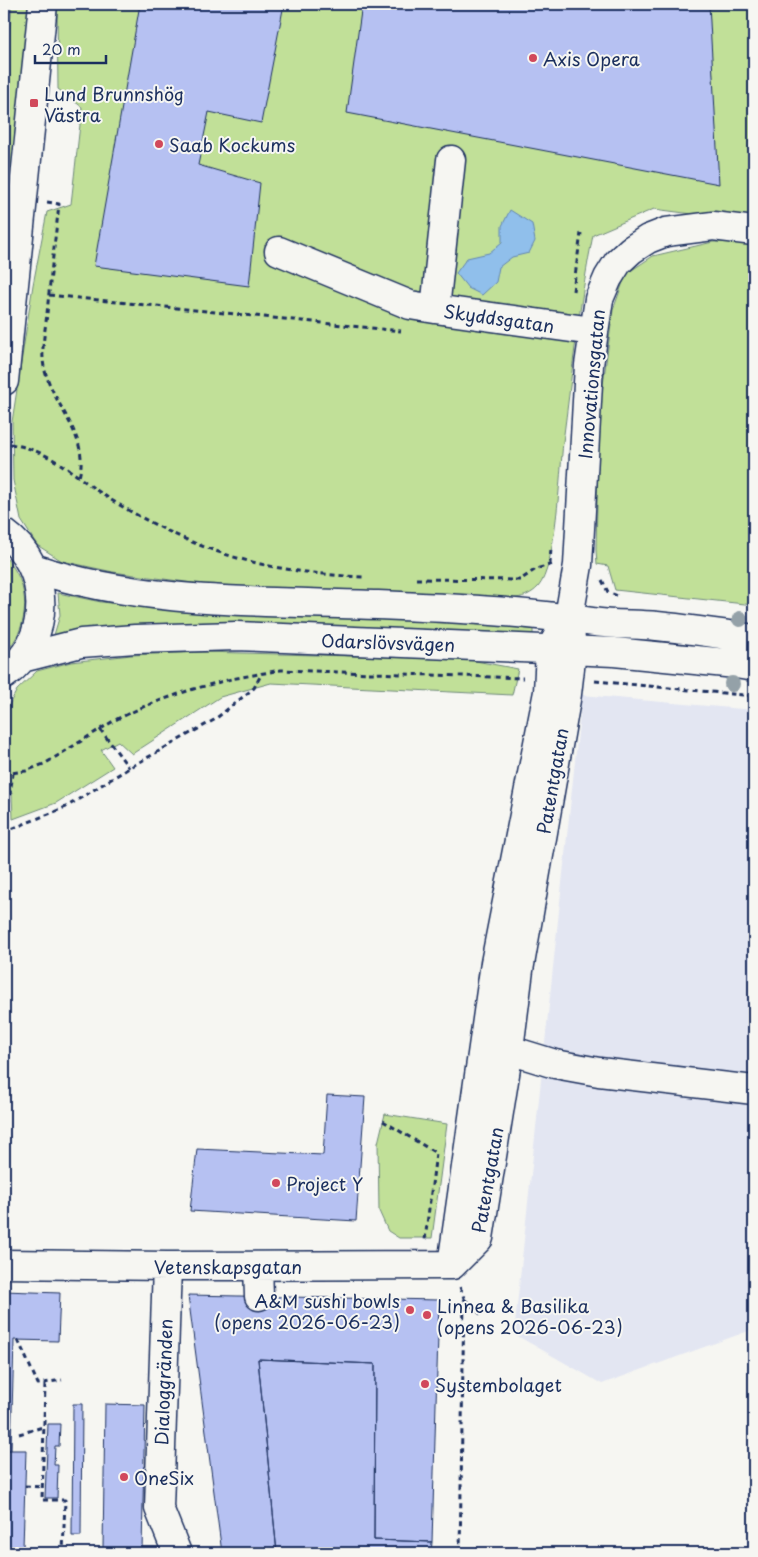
<svg xmlns="http://www.w3.org/2000/svg" width="758" height="1557" font-family="'Playpen Sans',sans-serif">
<style>
.built{fill:#e3e6f2}
.green{fill:#c1e098;stroke:#6e887b}
.water{fill:#90bfeb;stroke:#6185b3}
.building{fill:#b6c1f2;stroke:#1b2f5e}
.lines{fill:none;stroke-linecap:round;stroke-linejoin:round}
.minor-casing{stroke:#1b2f5e;stroke-width:31}
.major-casing{stroke:#1b2f5e;stroke-width:31}
.path{stroke:#1b2f5e;stroke-width:3;stroke-dasharray:5 4;stroke-linecap:butt}
.minor{stroke:#f6f6f2;stroke-width:28}
.major{stroke:#f6f6f2;stroke-width:28}
.tree{fill:#94a1a8}
.poi-dot{fill:#d1495b;stroke:#f6f6f2;stroke-width:2}
.labels{text-anchor:middle;dominant-baseline:central;stroke-width:4;stroke-linejoin:round;paint-order:stroke}
.poi-label{font-size:18px;fill:#1b2f5e;stroke:#f6f6f2;text-anchor:start}
.street-label{font-size:18px;fill:#1b2f5e;stroke:#f6f6f2}
</style>
<rect width="100%" height="100%" fill="#f6f6f2"/>
<filter id="ink" filterUnits="userSpaceOnUse"><feTurbulence type="fractalNoise" baseFrequency=".02" numOctaves="2"/><feDisplacementMap in="SourceGraphic" scale="10" xChannelSelector="R" yChannelSelector="G"/><feConvolveMatrix kernelMatrix="1 2 1 2 8 2 1 2 1" color-interpolation-filters="sRGB"/></filter>
<g filter="url(#ink)">
<path class="built" d="M582 695 754 710V1329L602 1384 514 1334Z"/>
<path class="green" d="M12 4H30L4 240V80Z
M57 4H754V222L654 209 593 235C579 304 572 373 563 442 560 472 556 568 538 587 526 600 508 599 492 601L244 590 113 572 62 561 37 545 21 520 13 480 12 422 33 285 47 212 71 204 82 107 58 89Z
M713 242H754V605L615 590 608 566 597 564 596 550 599 415 613 310 626 274 653 256Z
M4 556C32 584 31 627 4 654Z
M58 593 101 602 169 610 533 625V636L98 629 54 635 60 615Z
M203 652 465 659 518 669 512 695 271 683 220 697 132 754 118 741 101 750 113 767 56 803 13 819 12 793 4 798V714L17 690 37 671 71 662 131 655Z
M385 1114 447 1124 432 1238H399L388 1231 379 1211 378 1143Z"/>
<path class="water" d="M510 210 532 224 535 241 529 253 512 257 499 267 496 282 482 295 468 288 456 273 467 258 489 253 502 242V226Z"/>
<path class="building" d="M140 4H284L261 123 209 112 198 165 260 183 249 286 94 266Z
M362 4H709L719 184 347 113Z
M327 1095 365 1097 356 1221 190 1211 197 1149 323 1155Z
M4 1291 60 1293 58 1341 14 1340 11 1450H4Z
M188 1295 439 1300 432 1542 374 1540 375 1364 258 1359 277 1553H222Z
M258 1359 375 1364 374 1540 432 1542 431 1553H277Z
M73 1404H82L81 1536H72Z
M105 1404 145 1405 142 1550 103 1549Z
M48 1424H60L59 1446H55L54 1465H58L57 1498H45Z
M4 1450H26L23 1547H4Z"/>
<g class="lines">
<g class="minor-casing">
<path id="minor" d="M451 160 435 309 593 331
M279 251 410 305 435 309
M493 1045 555 1064 599 1072 754 1090
M4 1264 167 1266 452 1265
M452 1265 495 963 548 692 550 650 569 617 578 565 589 365 599 299 608 278 618 262 631 250 648 239 666 232 713 226 754 231
M452 1265 479 1238 509 1049 519 970 567 694 572 651 570 628
M167 1266 159 1508 177 1553
M258 1266 259 1296"/>
</g>
<g class="major-casing">
<path id="major" d="M4 381 43 4
M4 533C52 567 53 641 4 675
M33 568C144 605 263 601 378 605 451 608 520 611 593 622 614 625 636 624 657 626 689 629 722 634 754 639
M22 658 81 643 135 639 237 636 614 652 736 664 754 667"/>
</g>
<path class="path" d="M47 202 59 204C55 241 50 278 47 314 45 332 40 354 45 371 55 408 90 437 79 477
M573 291 581 233
M49 295 401 331
M10 444C58 452 78 481 118 504 202 554 265 572 363 577
M550 564 551 547
M416 579 520 580 536 569 553 564
M602 580 608 592 620 597
M595 681 754 696
M100 729 129 768
M4 774 26 771 46 763 115 720 145 706 190 690 231 679 281 670 523 678
M4 831 13 774
M4 832 66 807 129 768 214 720 254 688 262 673
M383 1121 436 1153 425 1240
M460 1287 464 1298 460 1553
M464 1299 484 1317
M18 1340 38 1384 62 1380
M45 1384 42 1500H65L63 1553
M19 1434 43 1427
M25 1486 42 1487"/>
<use href="#minor" class="minor"/>
<use href="#major" class="major"/>
</g>
<g class="tree">
<circle cx="740" cy="619" r="8"/>
<circle cx="732" cy="684" r="8"/>
</g>
</g>
<g class="poi-dot">
<circle cx="533" cy="58" r="5"/>
<rect x="29" y="98" width="10" height="10" rx="2.5"/>
<circle cx="159" cy="144" r="5"/>
<circle cx="276" cy="1183" r="5"/>
<circle cx="410" cy="1310" r="5"/>
<circle cx="427" cy="1315" r="5"/>
<circle cx="425" cy="1384" r="5"/>
<circle cx="124" cy="1477" r="5"/>
</g>
<g class="labels">
<g class="poi-label">
<text x="543" y="58">Axis Opera</text>
<text x="44" y="93">Lund Brunnshög<tspan x="44" dy="21">Västra</tspan></text>
<text x="169" y="144">Saab Kockums</text>
<text x="286" y="1183">Project Y</text>
<text x="400" y="1300" text-anchor="end">A&amp;M sushi bowls<tspan x="400" dy="21">(opens 2026-06-23)</tspan></text>
<text x="437" y="1305">Linnea &amp; Basilika<tspan x="437" dy="21">(opens 2026-06-23)</tspan></text>
<text x="435" y="1384">Systembolaget</text>
<text x="134" y="1477">OneSix</text>
</g>
<g class="street-label">
<text transform="translate(499 318) rotate(8)">Skyddsgatan</text>
<text transform="translate(591 384) rotate(-85)">Innovationsgatan</text>
<text transform="translate(388 642) rotate(2)">Odarslövsvägen</text>
<text transform="translate(552 781) rotate(-80)">Patentgatan</text>
<text transform="translate(487 1180) rotate(-80)">Patentgatan</text>
<text x="228" y="1266">Vetenskapsgatan</text>
<text transform="translate(163 1382) rotate(-88)">Dialoggränden</text>
</g>
</g>
<rect width="758" height="1557" fill="none" stroke="#f6f6f2" stroke-width="20"/>
<rect x="10" y="10" width="738" height="1537" fill="none" stroke="#1b2f5e" stroke-width="2" filter="url(#ink)"/>
<path d="M35 55v8h71v-8" fill="none" stroke="#1b2f5e" stroke-width="2.5"/>
<text x="42" y="55" font-size="15" fill="#1b2f5e" stroke="#f6f6f2" stroke-width="4" paint-order="stroke">20 m</text>
</svg>
